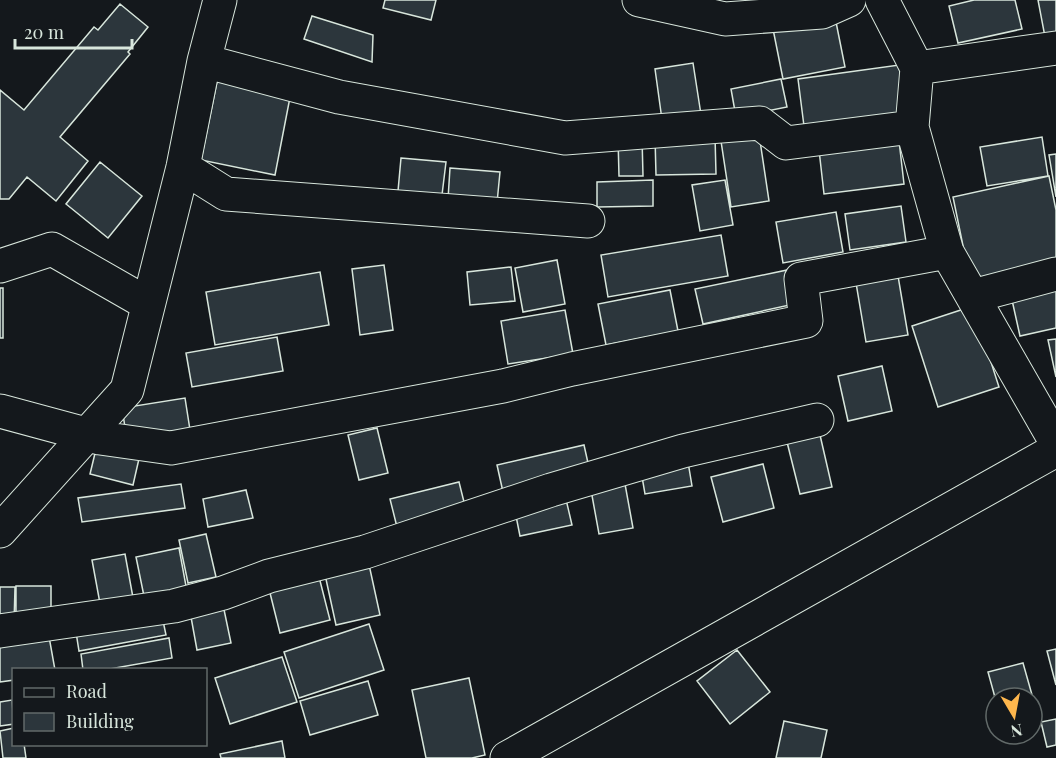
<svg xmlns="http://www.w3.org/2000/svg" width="1056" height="758" font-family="'Playfair Display',serif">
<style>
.building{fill:#2c363c;stroke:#d8e6dc;stroke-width:1.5}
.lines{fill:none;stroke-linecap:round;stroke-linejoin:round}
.street-casing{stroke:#d8e6dc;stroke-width:35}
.street{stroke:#14181c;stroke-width:33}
</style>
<rect width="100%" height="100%" fill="#14181c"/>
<path class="building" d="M385 0H436L431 20 383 8Z
M974 0H1015L1022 29 958 43 949 6Z
M1038 0H1056V35L1045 37Z
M120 4 148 27 128 52 130 54 60 137 88 161 56 201 27 177 9 199H0V90L24 110 94 27 98 30Z
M312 16 373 35 372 62 304 39Z
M835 17 845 67 783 79 773 29Z
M693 63 702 121 663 127 655 69Z
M899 65 906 120 805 134 798 79Z
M219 72 292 87 275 175 201 160Z
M781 79 787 107 736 117 731 89Z
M898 132 904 184 824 194 818 141Z
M759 134 769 201 731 207 721 141Z
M715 136 716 174 656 175 655 137Z
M642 137 643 176H619L618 138Z
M1042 137 1048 176 987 186 980 147Z
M1056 154V197L1049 155Z
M401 158 446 162 442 195 398 191Z
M100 162 142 196 108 238 66 204Z
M450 168 500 172 497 203 448 199Z
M1049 176 1056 210V261L970 280 953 197Z
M653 180V206L597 207V182Z
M725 180 733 225 700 231 692 185Z
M901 206 906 242 850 250 845 214Z
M836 212 843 252 783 263 776 222Z
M721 235 728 276 608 297 601 255Z
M557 260 565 304 523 312 515 268Z
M896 264 908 335 866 342 854 271Z
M384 265 393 330 360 335 352 269Z
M511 267 515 301 470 305 467 272Z
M792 269 799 303 703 324 695 289Z
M320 272 329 325 215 345 206 292Z
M1056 281V328L1020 336 1010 291Z
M0 288H3V338H0Z
M670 290 678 331 606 345 598 304Z
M973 306 999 387 938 407 912 326Z
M565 310 573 354 508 364 501 321Z
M277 337 283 371 192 387 186 353Z
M1056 339V377L1048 340Z
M882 366 892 411 848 421 838 376Z
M185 398 190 430 127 440 122 408Z
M377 428 388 473 359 480 348 435Z
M820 435 832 487 800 494 787 442Z
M98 441 141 450 133 485 90 474Z
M584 445 590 472 503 492 497 465Z
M688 462 692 486 645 494 641 471Z
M763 464 774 508 723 522 711 477Z
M459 482 466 510 397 527 390 499Z
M181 484 185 508 82 522 78 498Z
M625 484 633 528 599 534 591 490Z
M246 490 253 518 208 527 203 499Z
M565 495 572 525 520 536 514 506Z
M206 534 216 577 188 583 179 540Z
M179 548 188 597 146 606 136 557Z
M125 554 134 603 101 609 92 560Z
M368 560 380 615 336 625 324 570Z
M317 569 330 620 280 633 267 581Z
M16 586H51V621H16Z
M0 587H15L14 624H0Z
M222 600 231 643 197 650 189 606Z
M162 616 166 635 79 651 76 632Z
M369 624 384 670 299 698 284 652Z
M48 631 55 670H14V680L0 682V640Z
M169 638 172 658 104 670H83L81 654Z
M1056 649V685L1047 651Z
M737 650 770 692 730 724 697 681Z
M282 657 297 702 230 724 215 678Z
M1023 663 1036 709 1032 710V698H996V701L988 672Z
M469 678 485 755 472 758H426L412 690Z
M368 681 378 715 310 735 300 701Z
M12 700 14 724 0 726V702Z
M1056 719V745L1047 747 1041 722Z
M784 721 827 730 821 758H776Z
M14 728V744H24L26 758H3L0 731Z
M282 741 285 758H221L220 754Z"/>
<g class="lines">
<g class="street-casing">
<path id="street" d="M639 0 725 19 822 12 849 0
M882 0 917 68 912 127 947 252 1056 442
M204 61 339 97 565 138 760 123 786 143 912 127
M917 68 1056 48
M183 167 226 194 588 221
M0 266 52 249 148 304
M973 296 1056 274
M0 411 100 438 171 448 503 386 572 369 806 321 801 279 947 252
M0 531 127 390 183 167 204 61 220 0
M0 631 174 606 223 593 269 576 365 552 551 490 683 451 817 420
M507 758 1056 450"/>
</g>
<use href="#street" class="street"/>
</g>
<rect x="12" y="668" width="195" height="78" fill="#14181c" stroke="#626a69" stroke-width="1.5"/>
<rect x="24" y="688" width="30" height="9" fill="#14181c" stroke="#626a69" stroke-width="1.5"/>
<text x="66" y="698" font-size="18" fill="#d8e6dc">Road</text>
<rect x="24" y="713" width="30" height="18" fill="#2c363c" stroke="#626a69" stroke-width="1.5"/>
<text x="66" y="728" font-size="18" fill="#d8e6dc">Building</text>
<g transform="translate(1014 716) rotate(170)"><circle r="28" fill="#14181c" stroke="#626a69" stroke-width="1.5"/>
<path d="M0-4.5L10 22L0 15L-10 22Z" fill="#ffb74d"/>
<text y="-9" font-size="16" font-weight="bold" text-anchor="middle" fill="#d8e6dc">N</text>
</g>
<path d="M15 39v9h117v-9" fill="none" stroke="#d8e6dc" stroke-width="3"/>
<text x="24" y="39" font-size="18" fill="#d8e6dc" stroke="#14181c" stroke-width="4.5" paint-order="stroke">20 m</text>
</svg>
